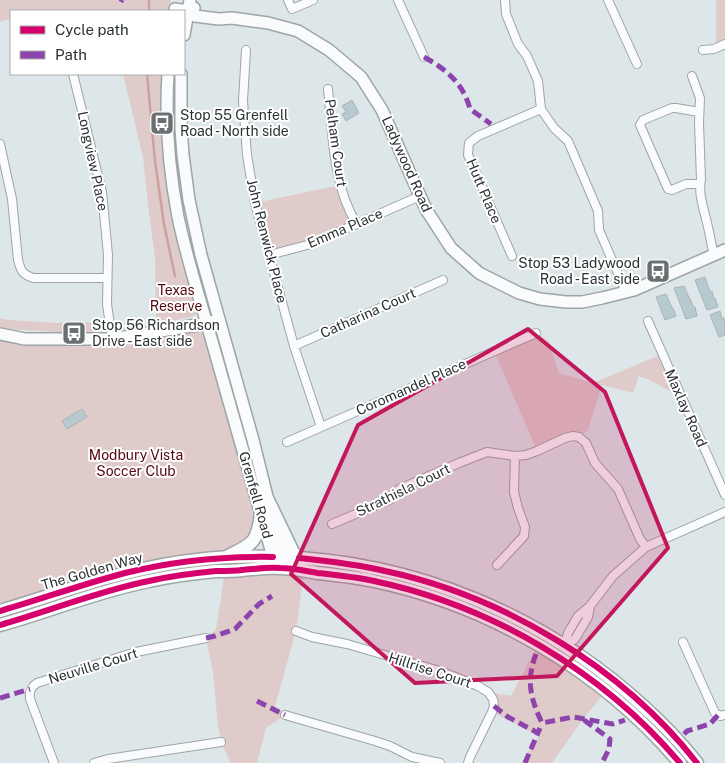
<svg xmlns="http://www.w3.org/2000/svg" width="725" height="763" font-family="'Public Sans',sans-serif">
<style>
.green{fill:#dfcbca}
.lines{fill:none;stroke-linecap:round;stroke-linejoin:round}
.stream{stroke:#cca19e;stroke-width:2.5}
.building{fill:#b7cacf;stroke:#acb3b5}
.street-casing{stroke:#9ea5a7;stroke-width:10}
.secondary-casing{stroke:#9ea5a7;stroke-width:14}
.primary-casing{stroke:#9ea5a7;stroke-width:15}
.street{stroke:#fafbfc;stroke-width:8}
.secondary{stroke:#fafbfc;stroke-width:11}
.primary{stroke:#fafbfc;stroke-width:12}
.quiet{stroke:#8e44ad;stroke-width:5;stroke-dasharray:10 5;stroke-linecap:butt}
.cycleway-casing{stroke:#fff;stroke-width:9}
.cycleway{stroke:#d6006c;stroke-width:6}
.marked{fill:#c2185b;fill-opacity:0.2;stroke:#c2185b;stroke-width:4;stroke-linejoin:round}
.labels{text-anchor:middle;dominant-baseline:central;stroke-width:4;stroke-linejoin:round;paint-order:stroke}
.poi-label{font-size:14px;fill:#2a3132;stroke:#fff;text-anchor:start}
.street-label{font-size:14px;fill:#2a3132;stroke:#fff}
.park-label{font-size:14px;fill:#57060c;stroke:#fff}
</style>
<rect width="100%" height="100%" fill="#dde6e8"/>
<path class="green" d="M0 0H171L169 11H11V19L0 22Z
M716 0H725V40L716 44Z
M123 74H164L163 114 199 310 196 314 191 317 156 324 155 258 148 205 143 157Z
M340 185 356 223 311 244 269 255 255 203Z
M0 318 8 320 58 323 108 322 105 328 101 330 94 332H58L6 329 0 327Z
M206 323 261 514 248 545 176 563 0 611V334L112 339Z
M536 333 548 341 559 373 593 383 662 354 676 394 647 379 639 376 633 393 602 385 588 430 579 437 537 451 494 351Z
M304 570 296 631 275 706 285 715 266 728 257 763H231L221 742 218 726 213 672 206 638 216 630 225 571Z
M538 644 606 691 583 719 552 763H522L524 758 539 736 492 712 488 692 511 696Z"/>
<g class="lines">
<path class="stream" d="M149 11V0
M147 74 155 161 164 224 175 276"/>
</g>
<path class="building" d="M352 100 359 113 346 121 342 114 346 112 342 106Z
M705 277 710 292 712 291 714 299 715 298 718 307 707 310 695 280Z
M684 286 690 300H691L693 307H695L697 316 686 319 674 288Z
M666 294 672 308H673L676 316 665 320 656 297Z
M720 311 722 319 724 318 725 323V335L719 337 710 315Z
M82 409 87 417 67 429 62 421Z"/>
<g class="lines">
<g class="street-casing">
<path id="street" d="M288 0 292 9 313 0
M398 0 424 57
M505 0 506 14 518 44 527 56 538 81 541 109 554 128 568 141 598 211 599 230 626 292
M608 0 637 64
M246 50 243 101 247 155 255 203 294 346 321 427
M703 50 714 49 725 44
M73 74 102 192 108 255 107 304 112 339
M692 76 700 98 699 123 701 180C698 194 704 209 707 223 710 234 711 244 714 255
M328 89C333 134 332 183 356 223
M699 112 676 108H672L643 120 640 125 668 189 672 190 686 184H700
M0 144 12 199 18 260C21 271 22 274 33 278H107
M269 255 311 244 420 196
M512 256 468 155 469 143 478 136 541 109
M648 321 725 495
M294 346 443 280
M287 442 536 333
M332 524 391 499 399 489 459 463 487 452 515 456 526 455 537 451 565 438 573 436 579 437 586 443 595 463 618 489 640 539 646 547
M497 565 524 536 525 527 518 508 514 492 515 456
M296 631 312 637 347 644 440 671 478 686 488 692 493 699 494 706 492 712 470 757 468 763
M683 642 715 713 720 716 725 715
M565 646 575 639 588 617 590 606
M564 647 568 633 578 616 590 606 613 576 646 547 725 512
M285 715 375 741 390 746 412 757 440 763
M54 763 30 699C29 691 31 687 37 683L136 652 206 638
M94 763 108 759 221 742"/>
</g>
<g class="secondary-casing">
<path id="secondary" d="M175 9 188 11 194 8
M188 11 195 16 219 19 232 18 268 23 298 31 329 50 361 77 382 110 420 196 427 211 451 248 479 273 519 293 540 299 566 302H582L602 298 634 290 725 250
M184 35 190 0
M168 74C165 122 169 170 178 217 187 260 201 303 213 345 233 416 253 486 273 557L276 564
M181 74V128L183 155 189 200 201 255 253 440 282 557 279 566
M0 334 25 339H112L197 325 214 321"/>
</g>
<g class="primary-casing">
<path id="primary" d="M267 498 293 552 299 558
M228 556C253 544 257 543 261 514
M0 611C38 600 76 586 114 576 144 568 174 562 205 559 229 556 254 556 278 557 414 561 544 615 644 707 663 724 681 743 697 763
M0 625C50 611 98 591 149 581 171 576 194 573 216 571 225 571 234 571 242 570 255 569 268 567 280 568 293 568 305 571 318 573 336 575 355 577 374 581 492 606 602 671 680 763"/>
</g>
<use href="#street" class="street"/>
<use href="#secondary" class="secondary"/>
<use href="#primary" class="primary"/>
<path class="quiet" d="M121 2 122 0
M424 57C447 70 463 83 470 109L491 124
M206 638 215 636 235 629 259 604 272 596
M536 654C526 681 530 697 542 723L573 717 613 724 625 720
M0 698 30 689
M257 701 285 715
M494 706 508 717 538 733
M584 720 610 739 609 749 602 763
M684 734 687 731 710 724 718 715
M525 763 540 728"/>
<g class="cycleway-casing">
<path id="cycleway" d="M299 558C328 561 356 564 385 571 503 596 622 667 697 763
M0 611C42 599 83 584 125 573 173 561 223 556 273 557
M0 625C50 611 98 591 149 581 171 576 194 573 216 571 225 571 234 571 242 570 255 569 268 567 280 568 293 568 305 571 318 573 336 575 355 577 374 581 492 606 602 671 680 763"/>
</g>
<use href="#cycleway" class="cycleway"/>
</g>
<path class="marked" d="M528 329 605 392 668 548 557 676 415 683 291 574 358 425Z"/>
<defs>
<g id="bus-square" transform="scale(1.25)"><rect x="-9" y="-9" width="18" height="18" rx="4" fill="#697072" stroke="#fff"/><path d="M-5-6H5V4H4V6H2V4H-2V6H-4V4H-5ZM-3.5-4V0h7V-4ZM-3.5 1.2v1.5H-2V1.2ZM2 1.2v1.5H3.5V1.2Z" fill="#fff"/></g>
</defs>
<g fill-rule="evenodd">
<use href="#bus-square" x="162" y="123"/>
<use href="#bus-square" x="658" y="271"/>
<use href="#bus-square" x="74" y="333"/>
</g>
<g class="labels">
<g class="poi-label">
<text x="180" y="115">Stop 55 Grenfell<tspan x="180" dy="16">Road - North side</tspan></text>
<text x="640" y="263" text-anchor="end">Stop 53 Ladywood<tspan x="640" dy="16">Road - East side</tspan></text>
<text x="92" y="325">Stop 56 Richardson<tspan x="92" dy="16">Drive - East side</tspan></text>
</g>
<g class="street-label">
<text transform="translate(336 143) rotate(82)">Pelham Court</text>
<text transform="translate(93 161) rotate(78)">Longview Place</text>
<text transform="translate(407 164) rotate(66)">Ladywood Road</text>
<text transform="translate(484 191) rotate(67)">Hutt Place</text>
<text transform="translate(345 228) rotate(-23)">Emma Place</text>
<text transform="translate(267 241) rotate(76)">John Renwick Place</text>
<text transform="translate(368 313) rotate(-24)">Catharina Court</text>
<text transform="translate(411 387) rotate(-24)">Coromandel Place</text>
<text transform="translate(686 408) rotate(66)">Maxlay Road</text>
<text transform="translate(403 490) rotate(-26)">Strathisla Court</text>
<text transform="translate(256 495) rotate(74)">Grenfell Road</text>
<text transform="translate(92 571) rotate(-16)">The Golden Way</text>
<text transform="translate(93 666) rotate(-17)">Neuville Court</text>
<text transform="translate(430 670) rotate(18)">Hillrise Court</text>
</g>
<g class="park-label">
<text x="176" y="290">Texas<tspan x="176" dy="16">Reserve</tspan></text>
<text x="136" y="455">Modbury Vista<tspan x="136" dy="16">Soccer Club</tspan></text>
</g>
</g>
<rect x="10" y="10" width="175" height="65" fill="#ffffff" stroke="#aaadad"/>
<rect x="20" y="26" width="25" height="8" fill="#d6006c" stroke="#aaadad"/>
<text x="55" y="35" font-size="15" fill="#2a3132">Cycle path</text>
<rect x="20" y="51" width="25" height="8" fill="#8e44ad" stroke="#aaadad"/>
<text x="55" y="60" font-size="15" fill="#2a3132">Path</text>
</svg>
